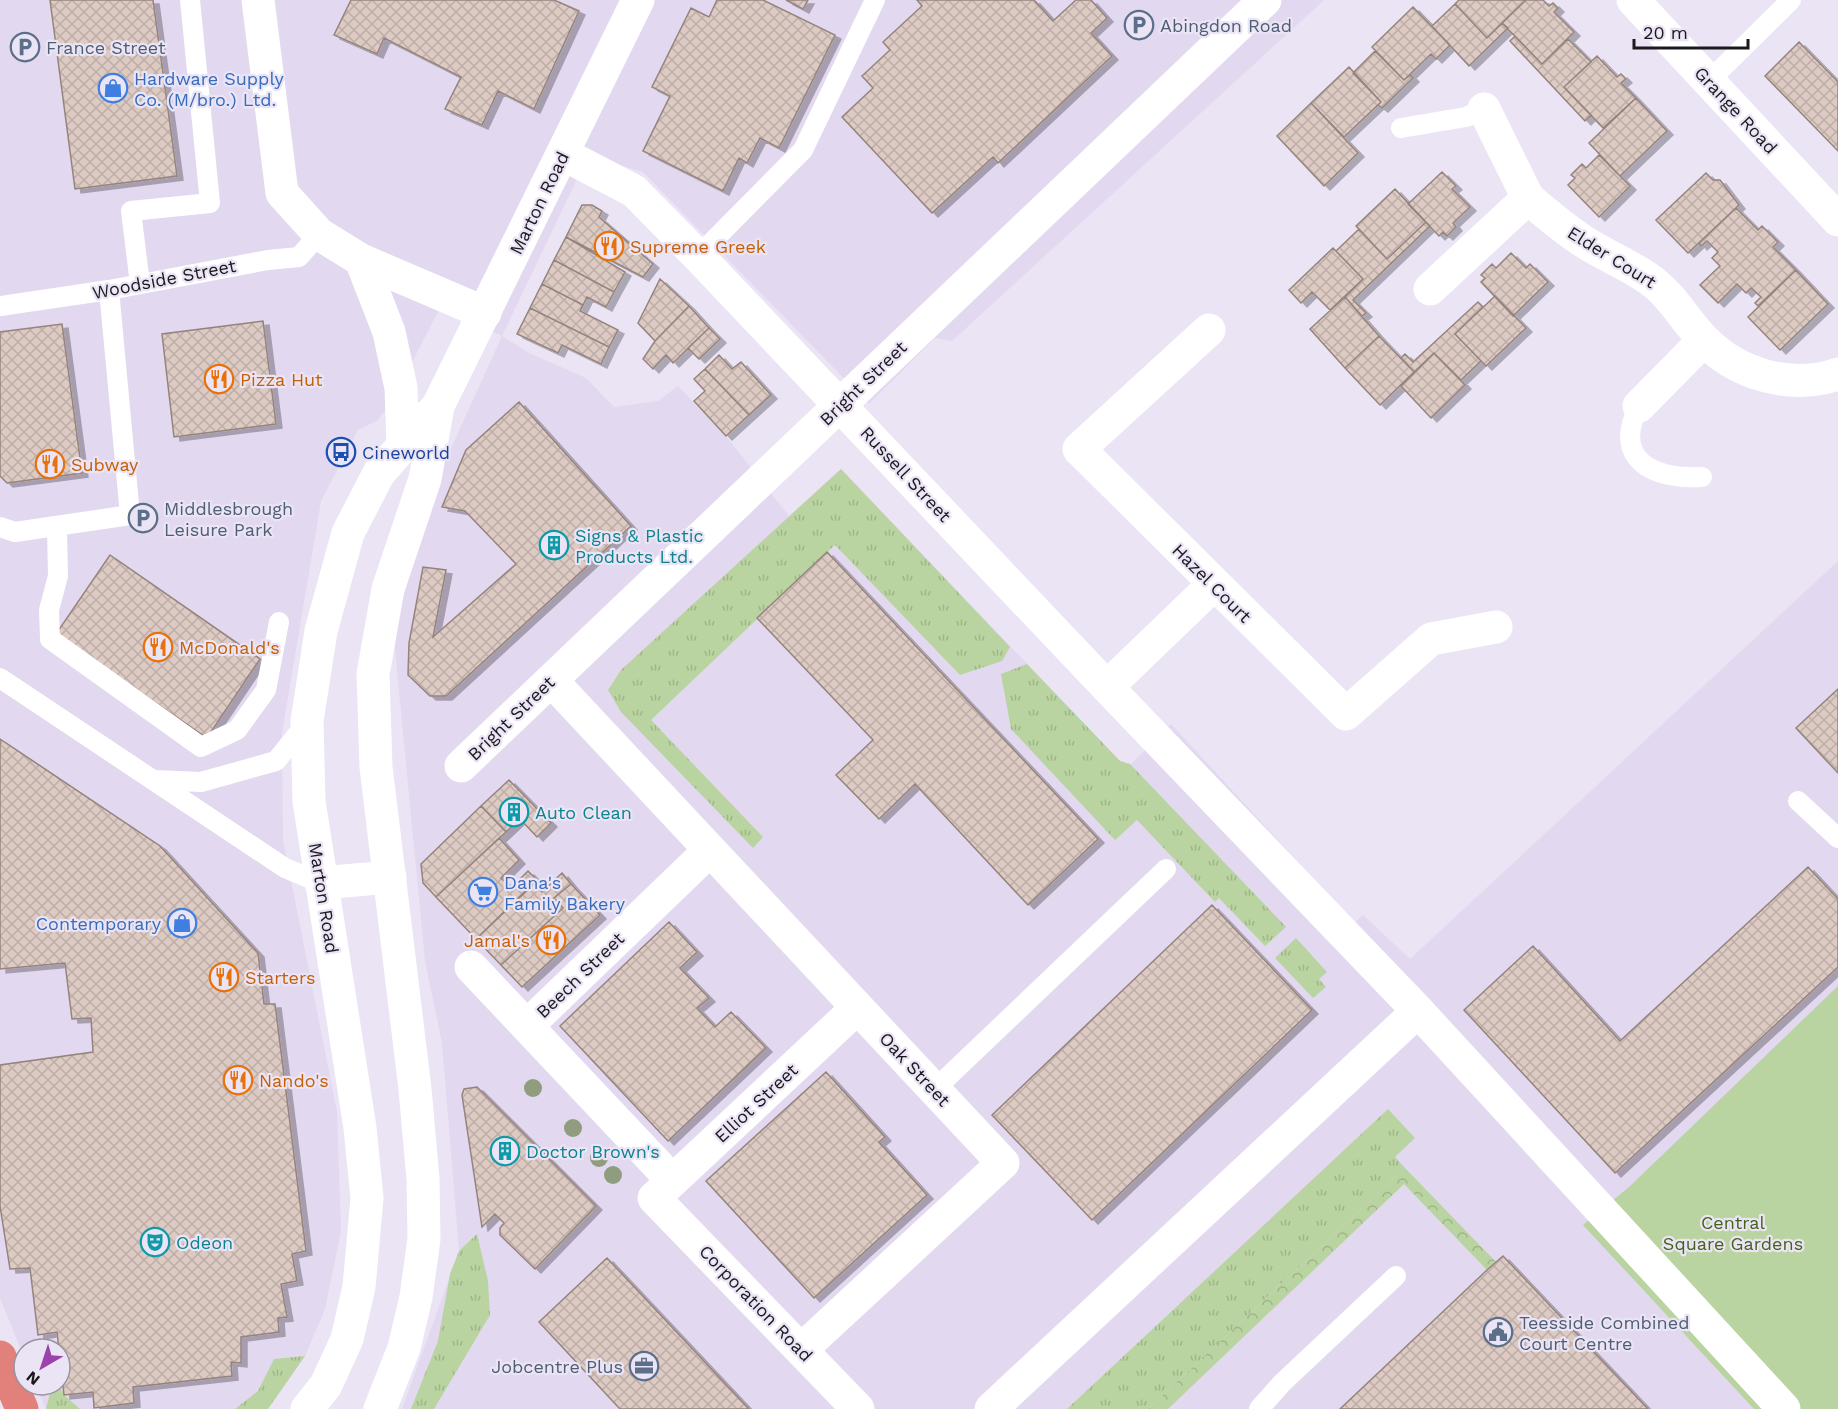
<svg xmlns="http://www.w3.org/2000/svg" width="1838" height="1409" font-family="'Work Sans',sans-serif">
<style>
.built{fill:#e2d8ef}
.grass{fill:url(#grass-tufts)}
.forest{fill:url(#forest-crowns)}
.park{fill:#b9d4a0}
.building{fill:url(#building-cross-hatch);stroke:#95847e;stroke-width:1.5;filter:url(#shadow)}
.lines{fill:none;stroke-linecap:round;stroke-linejoin:round}
.lane{stroke:#fff;stroke-width:20}
.street{stroke:#fff;stroke-width:33}
.secondary{stroke:#fff;stroke-width:33}
.highway{stroke:#e2807b;stroke-width:33}
.tree{fill:#8f9c7e}
.labels{text-anchor:middle;dominant-baseline:central;stroke-width:4.5;stroke-linejoin:round;paint-order:stroke}
.service-label{font-size:18px;fill:#4e5e75;stroke:#ebe4f5;text-anchor:start}
.shop-label{font-size:18px;fill:#366cbe;stroke:#ebe4f5;text-anchor:start}
.street-label{font-size:18px;fill:#1b191e;stroke:#ebe4f5}
.food-label{font-size:18px;fill:#c56008;stroke:#ebe4f5;text-anchor:start}
.transit-label{font-size:18px;fill:#164399;stroke:#ebe4f5;text-anchor:start}
.culture-label{font-size:18px;fill:#0d838f;stroke:#ebe4f5;text-anchor:start}
.park-label{font-size:18px;fill:#43621c;stroke:#ebe4f5}
</style>
<defs>
<pattern id="grass-tufts" width="24" height="20" patternUnits="userSpaceOnUse" patternTransform="scale(1.5)"><rect width="24" height="20" fill="#b9d4a0"/><path d="M3 7l-1-3M5 7V3M7 7l1-3M15 17l-1-3M17 17v-4M19 17l1-3" fill="none" stroke="#9eb589"/></pattern>
<pattern id="forest-crowns" width="20" height="18" patternUnits="userSpaceOnUse" patternTransform="scale(1.5)"><rect width="20" height="18" fill="#b9d4a0"/><path d="M2 6a3 3 0 1 1 6 0M12 15a3 3 0 1 1 6 0" fill="none" stroke="#9eb589"/></pattern>
<pattern id="building-cross-hatch" width="8" height="8" patternUnits="userSpaceOnUse" patternTransform="scale(1.5)"><rect width="8" height="8" fill="#ddcac3"/><path d="M0 0l8 8M0 8l8-8" fill="none" stroke="#bdada7"/></pattern>
<filter id="shadow"><feDropShadow dx="6" dy="4" stdDeviation="0" flood-color="#0004"/></filter>
</defs>
<rect width="100%" height="100%" fill="#ebe4f5"/>
<path class="built" d="M0 0H1324L952 341 935 338 869 404 643 172 588 156 502 336 529 353 586 378 614 407 658 401 678 386 726 436 789 516 841 469 1120 761 1131 764 1171 724 1354 923 1363 915 1410 959 1838 561V1409H402L459 1251 442 1043 425 961 394 639 423 510 502 336 440 308 394 397 378 420 358 430 321 501 282 733 283 840 337 1112 341 1231 325 1309 305 1356 268 1409H46L35 1385H60V1349H24V1357L0 1298Z"/>
<path class="grass" d="M841 469 1010 647 1002 661 960 675 835 545 651 720 763 837 753 848 621 712 608 690 621 670Z
M1027 664 1120 761 1130 764 1286 927 1265 946 1219 898 1215 902 1137 820 1115 840 1011 729 1001 674Z
M1296 938 1327 972 1319 979 1326 987 1313 998 1275 958Z
M1388 1109 1415 1138 1395 1157 1405 1168 1148 1409H1067Z
M477 1234 488 1281 490 1315 434 1409H411L438 1341 450 1274 459 1251Z
M305 1356 268 1409H235L258 1391 274 1359Z
M52 1385H59L64 1395 80 1409H46Z"/>
<path class="forest" d="M1405 1168 1496 1262 1487 1270 1404 1184 1168 1409H1148Z"/>
<path class="park" d="M1838 986V1409H1754L1583 1225 1629 1187Z"/>
<path class="building" d="M50 0H153L177 176 75 189Z
M351 0H554L579 11 534 109 498 91 482 125 445 109 461 77 384 38 377 54 334 35Z
M717 0H763L835 35 779 148 760 138 747 163 739 158 723 191 643 151 670 96 652 87 691 8 709 17Z
M786 0H808L803 9Z
M917 0H1034L1053 21 1076 0H1091L1107 18 1091 33 1112 56 998 163 993 157 932 213 842 117 873 88 862 76 890 50 883 42 922 6Z
M1459 0H1526L1487 38 1455 4Z
M1526 0H1543L1549 6 1553 3 1558 8 1554 12 1574 32 1542 64 1502 23Z
M1455 4 1487 38 1502 23 1508 28 1469 66 1432 26Z
M1413 7 1450 45 1436 59 1431 54 1404 80 1372 47Z
M1515 36 1542 64 1568 39 1591 62 1564 87 1591 115 1585 121 1510 41Z
M1799 42 1838 82V151L1765 76Z
M1375 51 1404 80 1410 75 1413 78 1382 108 1378 105 1381 102 1353 73Z
M1597 56 1617 77 1621 74 1626 79 1621 83 1636 98 1603 128 1564 87Z
M1349 67 1381 102 1344 137 1311 103Z
M1636 98 1667 131 1620 176 1589 143Z
M1311 103 1358 153 1324 186 1277 136Z
M1599 155 1630 186 1599 217 1568 185 1575 178 1571 175 1582 164 1586 168Z
M1442 172 1456 186 1452 189 1470 207 1453 223 1456 227 1447 236 1443 232 1439 236 1408 204Z
M1706 173 1713 180H1720L1739 205 1688 253 1656 220Z
M1395 189 1426 222 1387 259 1356 226Z
M582 205H592L602 211 599 217 653 264 643 277 566 237Z
M1736 208 1758 230 1762 226 1778 242 1773 247 1796 270 1758 306 1755 303 1761 297 1751 288 1746 293 1737 284 1718 303 1700 285 1720 266 1712 258 1718 252 1707 241 1701 246 1699 243Z
M1426 222 1430 226 1353 300 1366 313 1362 316 1345 297 1363 279 1336 251 1359 229 1387 259Z
M566 237 625 272 614 292 554 260Z
M1333 248 1363 279 1330 310 1312 292 1301 303 1289 290Z
M1511 253 1526 268 1530 264 1548 282 1513 316 1481 282 1485 278 1481 275 1492 264 1496 268Z
M554 260 614 292 606 307 587 297 583 305 542 284Z
M1796 270 1828 304 1780 350 1748 317Z
M660 279 689 306 655 341 638 323Z
M542 284 583 305 580 311 618 330 609 347 530 308Z
M1495 296 1526 328 1486 366 1455 334Z
M1345 297 1379 336 1345 368 1310 329Z
M1478 302 1483 307 1455 334 1481 361 1461 380 1434 353 1414 372 1401 358 1405 354 1413 362Z
M689 306 709 328 673 363 666 355 653 369 643 359 655 341Z
M530 308 609 347 601 364 562 345 558 353 517 334Z
M263 321 276 424 174 437 162 334Z
M62 324 82 473 7 483 0 476V332Z
M709 328 720 339 699 359 688 348Z
M1379 336 1414 372 1380 405 1345 368Z
M1434 353 1465 385 1431 418 1401 386Z
M719 355 732 369 741 362 771 395 749 415 705 369Z
M705 369 749 415 726 436 694 401 705 391 694 379Z
M519 402 631 526 446 696H430L408 675 409 643 423 567 446 570 433 637 516 564 465 511 442 507 466 450Z
M827 552 1098 839 1028 905 915 784 879 819 836 775 873 740 757 618Z
M110 555 260 659 207 738 56 634Z
M1838 689V773L1796 728Z
M0 739 160 846 258 953 264 1004H275L306 1251 292 1254 297 1281 281 1284 287 1317 278 1318 279 1332 241 1337V1363L231 1362 232 1376 133 1387 134 1403 94 1408 93 1392 64 1395 57 1332 38 1335 30 1268 10 1269 0 1206V1065L93 1052 91 1018 72 1019 65 963 0 969Z
M509 780 551 823 537 837 520 819 506 832 481 806Z
M481 806 506 832 436 897 423 883 421 864Z
M499 838 519 860 501 878 511 888 528 871 537 880 476 939 436 897Z
M1808 867 1838 899V967L1615 1173 1464 1010 1533 946 1620 1041Z
M562 873 571 884 554 898 563 908 501 965 476 939 534 884 542 892Z
M571 884 600 915 522 987 501 965 563 908 554 898Z
M1212 905 1312 1010 1092 1220 992 1115Z
M669 922 697 952 680 968 709 998 697 1008 715 1027 731 1012 766 1048 668 1141 560 1026Z
M826 1072 885 1137 879 1142 927 1195 814 1298 706 1181Z
M477 1087 596 1206 535 1269 500 1235V1228L504 1223 495 1214 482 1227 462 1095 464 1089Z
M1503 1256 1648 1409H1340L1487 1270Z
M607 1258 749 1409H620L539 1322Z"/>
<g class="lines">
<path class="lane" d="M1709 81 1791 0
M1401 128 1466 117 1484 109
M698 256 803 150 875 0
M140 284 131 211 210 203 190 0
M0 306 109 290 268 260 299 257 319 234
M1639 406C1611 460 1654 480 1702 477
M0 527 15 532 130 515 109 290
M57 528 58 576 49 610 50 639 201 747 237 730 266 690 279 622
M0 678 285 868 321 883
M154 780 201 782 276 761 305 725
M1798 801 1838 838
M934 1090 1166 869
M1259 1409 1282 1383 1396 1276"/>
<path class="street" d="M258 0 282 193 319 234 361 260 485 313
M1633 0 1838 220
M1484 109 1528 198
M563 154 634 191 698 256 1107 687 1418 1011 1784 1409
M1430 289 1528 198C1547 214 1565 230 1586 243 1608 257 1632 266 1653 282 1674 298 1685 321 1704 340 1738 375 1792 390 1838 374
M1209 330 1079 449 1346 714 1431 639 1496 627
M1639 406 1704 340
M551 680 1003 1163 801 1350
M1107 687 1213 585
M461 766 1265 0
M321 883 390 877
M471 967 672 1180
M857 1008 654 1198 858 1409
M528 1025 710 850
M991 1409 1418 1011"/>
<path class="secondary" d="M361 260 389 332 401 388 403 446
M307 1409 326 1385 347 1339 359 1287 367 1198 360 1128 309 801 307 721 321 631 348 533 379 473 438 406 638 0
M380 1409 404 1348 416 1297 424 1239 423 1179 415 1089 376 767 373 674 388 589 425 479 438 406"/>
<path class="highway" d="M0 1357 22 1409"/>
</g>
<g class="tree">
<circle cx="533" cy="1088" r="9"/>
<circle cx="573" cy="1128" r="9"/>
<circle cx="599" cy="1158" r="9"/>
<circle cx="613" cy="1175" r="9"/>
</g>
<defs>
<g id="parking-ring" transform="scale(1.5)"><circle r="9.5" fill="#ebe4f5" stroke="#5c6f8a" stroke-width="1.5"/><path d="M-3.5-5.5H1a3.5 3.5 0 0 1 0 7H-1V5.5H-3.5ZM-1-3.4V-.6H.8a1.4 1.4 0 0 0 0-2.8Z" fill="#5c6f8a"/></g>
<g id="shop-ring" transform="scale(1.5)"><circle r="9.5" fill="#ebe4f5" stroke="#3f7fe0" stroke-width="1.5"/><path d="M-5-2.5h2.3a2.7 3.5 0 0 1 5.4 0H5L5.5 6h-11ZM-1.5-2.5h3a1.5 2.3 0 0 0-3 0Z" fill="#3f7fe0"/></g>
<g id="restaurant-ring" transform="scale(1.5)"><circle r="9.5" fill="#ebe4f5" stroke="#e8710a" stroke-width="1.5"/><path d="M-5-6h1v4h1v-4h1v4h1v-4h1v5L-1.5 .5V6h-2V.5L-5-1ZM5-6V6H3V1.5H1.5Q1.5-4 5-6Z" fill="#e8710a"/></g>
<g id="bus-ring" transform="scale(1.5)"><circle r="9.5" fill="#ebe4f5" stroke="#1a4fb4" stroke-width="1.5"/><path d="M-5-6H5V4H4V6H2V4H-2V6H-4V4H-5ZM-3.5-4V0h7V-4ZM-3.5 1.2v1.5H-2V1.2ZM2 1.2v1.5H3.5V1.2Z" fill="#1a4fb4"/></g>
<g id="building-ring" transform="scale(1.5)"><circle r="9.5" fill="#ebe4f5" stroke="#0f9aa8" stroke-width="1.5"/><path d="M-4-6H4V6H1V3H-1V6H-4ZM-2.5-4.3h1.7v1.8h-1.7ZM.8-4.3h1.7v1.8H.8ZM-2.5-1h1.7V.8h-1.7ZM.8-1h1.7V.8H.8Z" fill="#0f9aa8"/></g>
<g id="supermarket-ring" transform="scale(1.5)"><circle r="9.5" fill="#ebe4f5" stroke="#3f7fe0" stroke-width="1.5"/><path d="M-6-5.5h2.5l.6 2H6L4.5 2H-2.5L-4.4-4H-6ZM-1.5 3.2a1.3 1.3 0 1 0 .1 0ZM3 3.2a1.3 1.3 0 1 0 .1 0Z" fill="#3f7fe0"/></g>
<g id="theatre-ring" transform="scale(1.5)"><circle r="9.5" fill="#ebe4f5" stroke="#0f9aa8" stroke-width="1.5"/><path d="M-5-5.5Q0-4 5-5.5V0Q5 5 0 6Q-5 5-5 0ZM-3.3-2.5H-1v1.5H-3.3ZM1-2.5H3.3v1.5H1ZM-2.8 1Q0 5.5 2.8 1Z" fill="#0f9aa8"/></g>
<g id="civic-ring" transform="scale(1.5)"><circle r="9.5" fill="#ebe4f5" stroke="#5c6f8a" stroke-width="1.5"/><path d="M-.6-6.5H3V-4.5H.6V-3L4-1V1h2V6H-6V1h2V-1L-.6-3ZM-1.2 2.5V6h2.4V2.5Z" fill="#5c6f8a"/></g>
<g id="office-ring" transform="scale(1.5)"><circle r="9.5" fill="#ebe4f5" stroke="#5c6f8a" stroke-width="1.5"/><path d="M-6-3h4V-5.5h4V-3h4V5H-6ZM-1-4.5V-3h2v-1.5ZM-6 0V1H6V0Z" fill="#5c6f8a"/></g>
</defs>
<g fill-rule="evenodd">
<use href="#parking-ring" x="1139" y="25"/>
<use href="#parking-ring" x="25" y="47"/>
<use href="#shop-ring" x="113" y="88"/>
<use href="#restaurant-ring" x="609" y="246"/>
<use href="#restaurant-ring" x="219" y="379"/>
<use href="#bus-ring" x="341" y="452"/>
<use href="#restaurant-ring" x="50" y="464"/>
<use href="#parking-ring" x="143" y="518"/>
<use href="#building-ring" x="554" y="545"/>
<use href="#restaurant-ring" x="158" y="647"/>
<use href="#building-ring" x="514" y="812"/>
<use href="#supermarket-ring" x="483" y="892"/>
<use href="#shop-ring" x="182" y="923"/>
<use href="#restaurant-ring" x="551" y="940"/>
<use href="#restaurant-ring" x="224" y="977"/>
<use href="#restaurant-ring" x="238" y="1080"/>
<use href="#building-ring" x="505" y="1151"/>
<use href="#theatre-ring" x="155" y="1242"/>
<use href="#civic-ring" x="1498" y="1332"/>
<use href="#office-ring" x="644" y="1366"/>
</g>
<g class="labels">
<g class="service-label">
<text x="1160" y="25">Abingdon Road</text>
<text x="46" y="47">France Street</text>
<text x="164" y="508">Middlesbrough<tspan x="164" dy="21">Leisure Park</tspan></text>
<text x="1519" y="1322">Teesside Combined<tspan x="1519" dy="21">Court Centre</tspan></text>
<text x="623" y="1366" text-anchor="end">Jobcentre Plus</text>
</g>
<g class="shop-label">
<text x="134" y="78">Hardware Supply<tspan x="134" dy="21">Co. (M/bro.) Ltd.</tspan></text>
<text x="504" y="882">Dana's<tspan x="504" dy="21">Family Bakery</tspan></text>
<text x="161" y="923" text-anchor="end">Contemporary</text>
</g>
<g class="street-label">
<text transform="translate(1736 110) rotate(47)">Grange Road</text>
<text transform="translate(539 203) rotate(-64)">Marton Road</text>
<text transform="translate(1612 257) rotate(32)">Elder Court</text>
<text transform="translate(164 279) rotate(-11)">Woodside Street</text>
<text transform="translate(863 383) rotate(-44)">Bright Street</text>
<text transform="translate(906 474) rotate(47)">Russell Street</text>
<text transform="translate(1212 583) rotate(45)">Hazel Court</text>
<text transform="translate(511 718) rotate(-44)">Bright Street</text>
<text transform="translate(324 898) rotate(81)">Marton Road</text>
<text transform="translate(580 975) rotate(-44)">Beech Street</text>
<text transform="translate(915 1069) rotate(47)">Oak Street</text>
<text transform="translate(756 1103) rotate(-43)">Elliot Street</text>
<text transform="translate(756 1303) rotate(46)">Corporation Road</text>
</g>
<g class="food-label">
<text x="630" y="246">Supreme Greek</text>
<text x="240" y="379">Pizza Hut</text>
<text x="71" y="464">Subway</text>
<text x="179" y="647">McDonald's</text>
<text x="530" y="940" text-anchor="end">Jamal's</text>
<text x="245" y="977">Starters</text>
<text x="259" y="1080">Nando's</text>
</g>
<g class="transit-label">
<text x="362" y="452">Cineworld</text>
</g>
<g class="culture-label">
<text x="575" y="535">Signs &amp; Plastic<tspan x="575" dy="21">Products Ltd.</tspan></text>
<text x="535" y="812">Auto Clean</text>
<text x="526" y="1151">Doctor Brown's</text>
<text x="176" y="1242">Odeon</text>
</g>
<g class="park-label">
<text x="1733" y="1222">Central<tspan x="1733" dy="21">Square Gardens</tspan></text>
</g>
</g>
<g transform="translate(42 1367) rotate(219)"><circle r="28" fill="#ebe4f5" stroke="#98939f" stroke-width="1.5"/>
<path d="M0-4.5L10 22L0 15L-10 22Z" fill="#9b42ad"/>
<text y="-9" font-size="16" font-weight="bold" text-anchor="middle" fill="#1b191e">N</text>
</g>
<path d="M1634 39v9h114v-9" fill="none" stroke="#1b191e" stroke-width="3"/>
<text x="1643" y="39" font-size="18" fill="#1b191e" stroke="#ebe4f5" stroke-width="4.5" paint-order="stroke">20 m</text>
</svg>
